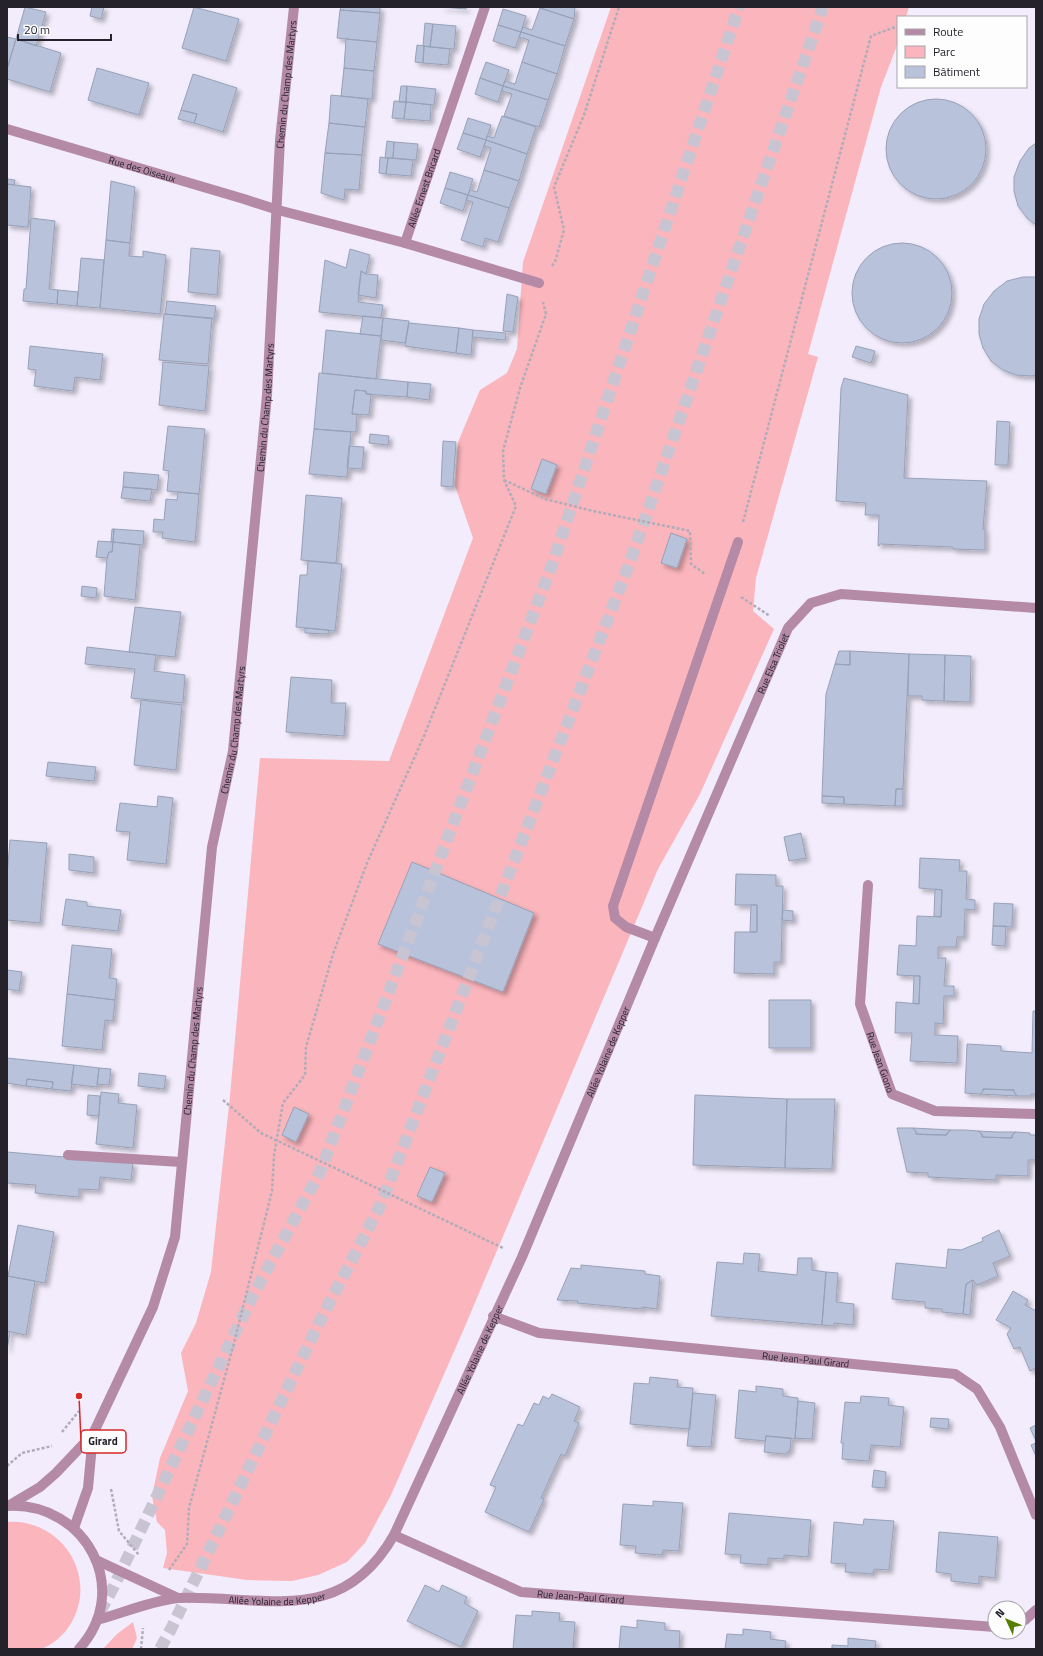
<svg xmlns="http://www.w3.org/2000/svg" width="1043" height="1656" font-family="'Titillium Web',sans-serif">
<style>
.green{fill:#fbb5bc}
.building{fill:#b8c2db;stroke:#97a1b8;filter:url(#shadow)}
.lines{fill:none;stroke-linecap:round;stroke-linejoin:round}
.highway-tunnel{stroke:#c9c4d2;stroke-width:12;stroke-dasharray:12 6;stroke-linecap:butt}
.path{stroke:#b1acba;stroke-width:2.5;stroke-dasharray:3 2;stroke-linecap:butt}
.minor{stroke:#b48aa7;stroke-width:10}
.labels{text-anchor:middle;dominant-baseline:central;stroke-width:3;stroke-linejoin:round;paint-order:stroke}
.street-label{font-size:10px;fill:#25222b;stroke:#fdfdfd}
.leader{fill:none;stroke:#d62828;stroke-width:1.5}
.callout-dot{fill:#d62828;stroke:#fdfdfd;stroke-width:1.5}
.callout{fill:#fdfdfd;stroke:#d62828;stroke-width:1.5}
.callout-label{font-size:11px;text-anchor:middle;font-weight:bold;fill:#25222b}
</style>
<defs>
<filter id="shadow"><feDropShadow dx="3.5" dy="3.5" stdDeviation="2" flood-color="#0004"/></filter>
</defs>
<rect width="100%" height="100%" fill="#f2ecfc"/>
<path class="green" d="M611 7H909L906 17H898V43L881 87 808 354 818 357 756 578 753 611 774 629 700 794 658 869 463 1331 391 1495 365 1543 347 1562 318 1575 292 1581 247 1580 163 1568 167 1553 165 1530 157 1522 152 1496 160 1458 188 1391 181 1353 196 1323 211 1272 230 1096 260 758 389 761 473 538 455 486 458 442 480 390 507 373 517 349 523 262Z
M7 1522C66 1518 103 1585 65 1632 59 1638 52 1645 43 1648 35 1651 16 1649 7 1649Z
M133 1622 137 1638 132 1649H103L117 1634Z"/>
<path class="building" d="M25 7 46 12 36 46 16 39Z
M92 7H104L101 19 90 16Z
M194 7 239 19 226 61 182 48Z
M341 7H380V13L340 10Z
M442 7H466V9Z
M540 7H575L574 19 540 8Z
M540 8 574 19 565 46 521 32 523 27 532 30Z
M503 9 526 16 521 32 498 25Z
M340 10 380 13 377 42 337 38Z
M425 23 433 24 430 47 423 46Z
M433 24 456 26 454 49 430 47Z
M498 25 521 32 515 48 493 41Z
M521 32 565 46 557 74 522 62 529 40 519 37Z
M7 37 16 39 7 69Z
M16 39 61 53 50 92 7 79V69Z
M346 39 377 42 374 71 344 68Z
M417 45 424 46 423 63 415 62Z
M424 46 450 49 448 65 423 63Z
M486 62 509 70 503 86 480 78Z
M522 62 557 74 548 100 503 86 505 81 515 84Z
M97 68 149 83 139 115 88 100Z
M344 68 374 71 372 99 341 96Z
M193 74 237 88 223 132 194 123 197 114 181 110Z
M480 78 503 86 498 102 475 94Z
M401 86H407L406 102H399Z
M407 86 436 89 434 105 406 102Z
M503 86 548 100 539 127 504 116 512 94 502 91Z
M331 95 368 99 365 127 329 123Z
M886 149a50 50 0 1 1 100 0a50 50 0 1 1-100 0Z
M394 101 406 102 404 119 392 118Z
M406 102 431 105 430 121 404 119Z
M181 110 197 114 194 123 178 119Z
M502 116 536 127 527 154 486 140 487 136 494 138Z
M468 118 491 125 486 140 463 133Z
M329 123 365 127 362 155 325 153Z
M463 133 486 140 480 157 457 149Z
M486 140 527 154 519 181 484 170 491 148 484 146Z
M387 141 394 142 393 158H385Z
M394 142 418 144 416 160 393 158Z
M1036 143V225L1027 218 1018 206 1014 191V177L1020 161 1029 148Z
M325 153 362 155 359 190 345 189 344 200 321 193Z
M380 157 388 158 386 174 379 173Z
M388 158 413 160 411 176 386 174Z
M484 170 519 181 509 208 468 195 470 190 477 192Z
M450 172 473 179 468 195 445 188Z
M7 179 15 180 14 185 7 184Z
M111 181 135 187 130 243 106 240Z
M7 184 31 187 28 227 7 225Z
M445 188 468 195 463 211 440 203Z
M468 195 509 208 498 242 485 238 483 247 461 240 473 202 466 200Z
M31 218 55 221 49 289 58 290 57 304 23 301 24 289H26Z
M106 240 130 243 129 256 143 257V251L166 255 160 314 100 308Z
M852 293a50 50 0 1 1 100 0a50 50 0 1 1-100 0Z
M191 248 220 251 217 295 188 292Z
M350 249 370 255 366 274 361 271 358 302 383 305 381 318 319 312 325 260 346 268Z
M81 258 104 260 100 308 77 306Z
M361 271 366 274 378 275 376 298 358 295Z
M1023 277H1036V375L1031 376 1016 375 1003 370 991 361 983 348 979 334V319L984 304 994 291 1007 281Z
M58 290 78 292 77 306 57 304Z
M507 294 518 297 513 332 503 331Z
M167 301 216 306 214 319 165 314Z
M164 314 212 318 208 364 159 360Z
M363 316 383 318 381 336 360 334Z
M383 318 409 321 405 343 381 340Z
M409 323 459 328 456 353 405 346Z
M459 328 473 330 471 355 456 353Z
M326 330 381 336 376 379 322 373Z
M473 330 506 333 505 340 472 337Z
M30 346 103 354 100 380 75 377 73 391 34 386 36 370 28 369Z
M856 346 875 351 871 363 852 357Z
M163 362 209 366 205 411 159 405Z
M319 373 408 382 407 397 366 394V391L355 390 352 414H357L356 432 314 429Z
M844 378 908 395 904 478 987 481 983 529H985V550L953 549V547L880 544 879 546H878L879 515H865L866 503 836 501 841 388Z
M408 382 431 384 429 400 407 397Z
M355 390 366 391V394H371L369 415 352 414Z
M997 421 1010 422 1008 465H995Z
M168 426 205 429 199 494 167 491 169 471 163 470Z
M314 429 351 432 347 477 309 474Z
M370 434 389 436 388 445 369 443Z
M443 441 456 442 453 487 441 486Z
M349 446 364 447 362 469 347 468Z
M542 459 557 465 546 494 531 489Z
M124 472 159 475 157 490 123 487Z
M123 487 152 489 150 501 121 498Z
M178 492 199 494 195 542 162 538 163 532H153L154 519 164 520 166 499 177 500Z
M306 495 342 498 336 563 301 560Z
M112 529H114L113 542H111Z
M114 529 144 531 143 545 113 542Z
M671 533 687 539 677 568 661 563Z
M98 541 113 542 112 552H109L107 558 96 557Z
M113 542 140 545 135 600 104 596 107 558 109 552H112Z
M308 561 342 564 335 631 296 627 300 575H307Z
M82 586 97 588 96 598 81 596Z
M135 607 181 612 175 657 129 652Z
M305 628 329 630 328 634 305 633Z
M87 647 156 655 154 671 185 675 183 703 131 698 135 669 85 664Z
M839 651H850V665L835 664Z
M850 651 909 654 903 789H896L895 806 844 804V797L822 796 826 694 835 664 850 665Z
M909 654 945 655 944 701 922 700V696H908Z
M945 655 971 656 970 702 944 701Z
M291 677 332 680 331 703H346L344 736 286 732Z
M141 700 182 705 176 770 134 765Z
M48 762 96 767 94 781 46 776Z
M896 789H903V806H895Z
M158 796 173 798 166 864 127 860 130 832 116 831 120 803 157 807Z
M822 796 844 797V804L822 803Z
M801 833 806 858 789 861 784 837Z
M10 840 47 843 40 923 7 920V877Z
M69 854 94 857V873L69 870Z
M920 858 960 860 959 871H967L966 899 975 900V910L965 909 964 937H957L956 947H938V958H946L944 986H954V996H944L943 1024 935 1023V1035L958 1036 957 1063 910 1061 912 1033H895L896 1002 919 1004 920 976 897 975 899 945 916 946 917 916 941 917 942 890 919 888Z
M412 862 534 913 503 992 378 944Z
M736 874 776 875V886H783L781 962H774V974L734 973 735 932H757V905H735Z
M935 889 942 890 941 917 934 916Z
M66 899 87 902V906L121 910 118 931 62 925Z
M994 903 1013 904 1012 927 993 926Z
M751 905H757V932H750Z
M783 910 793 911V921L782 920Z
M993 926H1006L1005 946 992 945Z
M72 945 112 949 109 978 117 979 115 1000 67 994Z
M7 970 22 972 19 991 7 989Z
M914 976H920L919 1004 913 1003Z
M67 994 115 1000 113 1021 105 1020 102 1050 62 1046Z
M769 1000H811V1048H769Z
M1033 1011H1036V1094H1031V1096H1017L1014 1092V1090L983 1089V1091L980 1094 965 1093 967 1044 1001 1046V1051L1032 1053Z
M7 1058 74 1065 71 1091 52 1089 53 1082 27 1079 26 1086 7 1083Z
M74 1065 99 1068 97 1087 71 1084Z
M99 1068 111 1069 109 1085 97 1084Z
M139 1073 166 1076 164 1089 138 1086Z
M27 1079 53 1082 52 1089 26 1086Z
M983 1089 1014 1090V1092L1017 1096 980 1094 983 1091Z
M101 1092 119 1094 118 1103 137 1105 133 1148 96 1144Z
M88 1095 100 1096 99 1116 87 1115Z
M695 1095 787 1099 785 1168 693 1165Z
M787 1099H835L832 1169 785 1168Z
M294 1107 309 1114 296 1142 282 1135Z
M897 1128H913L916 1132V1134L947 1135V1133L951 1130H965L978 1131 982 1134V1137L1012 1138V1135L1016 1132 1030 1133V1135H1036V1160H1028V1176L996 1175V1180L928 1177V1173L907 1172Z
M913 1128 951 1130 947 1133V1135H932L916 1134V1132Z
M978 1131 997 1132H1016L1012 1135V1138L982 1137V1134Z
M7 1152 133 1163 131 1180 100 1177 99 1190 79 1189V1197L35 1193 36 1185 7 1183Z
M430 1167 445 1173 432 1202 417 1196Z
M18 1225 54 1232 45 1283 8 1276Z
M999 1230 1010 1256 993 1263 998 1276 977 1285 973 1280 966 1284 963 1314 942 1312V1309L925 1308V1302L892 1299 896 1263 946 1268 948 1249 961 1250 983 1241 982 1238Z
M744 1253 760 1254 758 1271 797 1275 798 1258H812V1270L826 1272 822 1325 711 1316 717 1262 743 1264Z
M581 1265 645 1271V1274L660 1276 657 1309 642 1307V1309L577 1303 578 1301 557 1300 571 1268 581 1269Z
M826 1272 838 1273 836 1302 854 1304 853 1325 834 1323V1326L822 1325Z
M7 1276 35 1281 26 1335 7 1331Z
M973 1280 970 1315 963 1314 966 1284Z
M1013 1291 1028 1300 1025 1305 1036 1311V1368L1030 1371 1020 1347 1014 1349 1007 1334 1011 1328 996 1320Z
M7 1331 10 1332 7 1350Z
M650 1377 678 1380 677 1387 693 1388 690 1429 630 1424 634 1383 649 1384Z
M756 1386 783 1389V1396L798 1398 795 1439 766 1436 765 1441 735 1438 739 1390 756 1392Z
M693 1393 716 1395 711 1447 687 1446Z
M552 1394 580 1407 574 1421 579 1423 565 1456 561 1454 541 1498 544 1499 529 1532 485 1512 496 1487 490 1485 518 1424 523 1426 534 1403 539 1405 543 1396 549 1399Z
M861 1396 889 1398 888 1405 904 1407 900 1447 871 1445 869 1461 842 1459 843 1443H841L845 1402 860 1403Z
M798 1401 815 1403 812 1439 795 1438Z
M931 1418 949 1419 948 1429 930 1427Z
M1036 1425V1441L1030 1428Z
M766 1436 791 1438 790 1450 785 1454 764 1452Z
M1036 1443V1456L1031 1445Z
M874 1470 886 1472 885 1488 872 1487Z
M653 1501 683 1503 679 1551 663 1550 662 1555 635 1553 636 1546 620 1545 623 1504 653 1506Z
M729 1513 811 1520 808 1557 784 1555V1559L768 1558V1565L740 1563 741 1555 725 1554Z
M864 1519 894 1521 889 1570 874 1569 873 1574 845 1572 846 1564 831 1563 834 1522 863 1525Z
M939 1532 998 1537 995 1578 979 1576V1584L951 1581V1574L936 1572Z
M425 1585 439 1592 442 1585 467 1597 464 1603 478 1611 461 1647 407 1621Z
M532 1611 560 1613 559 1621 575 1622 573 1649H513L516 1615 532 1616Z
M637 1620 665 1623V1630L680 1631 679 1649H619L621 1626 637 1628Z
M743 1629 771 1632 770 1639 786 1641 785 1649H725L727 1634 743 1635Z
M848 1638 876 1641 875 1648 881 1649H832V1645L848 1646Z"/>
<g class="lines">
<path class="highway-tunnel" d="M100 1612 114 1586 252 1297 320 1172 552 565 739 7
M160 1649 171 1629 321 1319 381 1204 630 562 823 7"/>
<path class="path" d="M552 266 555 262 564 230 554 187 584 115 619 7
M504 480 545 499 593 511 690 531 691 564 705 574
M743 522 871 36 898 26
M741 597 770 616
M223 1100 261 1133 503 1248
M62 1432 79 1411
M7 1466 22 1453 52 1446
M111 1489 119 1531 139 1555
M169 1570 187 1544 189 1508 233 1347 272 1191 274 1156 283 1103 305 1075 306 1047 333 954 367 863 424 736 516 506 504 480 503 451 520 388 546 314 543 302
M141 1649 143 1628"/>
<g class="minor">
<path id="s1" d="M7 129 244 199 278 210 405 243 539 283"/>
<path id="s2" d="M405 243 485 7"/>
<path id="s3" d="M868 885 860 1004 892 1094 935 1111 1036 1114"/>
<path d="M655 938 626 927 615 918 613 906 738 542"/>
<path d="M68 1155 181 1162"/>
<path id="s4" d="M493 1316 539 1333 955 1374 977 1389 1000 1427 1036 1515"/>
<path id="s5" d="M8 1506 40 1487 56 1473 93 1434 153 1307 175 1237 212 847 233 751 267 395 280 140 294 7"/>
<path d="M8 1506C86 1502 133 1590 79 1649"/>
<path d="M74 1528 88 1488 93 1434"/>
<path id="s6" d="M394 1535 521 1592 995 1627"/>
<path d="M96 1560 178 1598"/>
<path id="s7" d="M97 1620C118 1614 139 1606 161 1601 167 1600 173 1598 179 1598 265 1595 341 1628 394 1535L522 1257 655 938 788 628 811 603 841 594 1036 608"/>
<path d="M1019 1621 1025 1620 1036 1610"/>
</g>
</g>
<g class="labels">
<g class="street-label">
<text stroke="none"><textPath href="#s5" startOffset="1485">Chemin du Champ des Martyrs</textPath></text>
<text stroke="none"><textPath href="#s1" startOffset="141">Rue des Oiseaux</textPath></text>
<text stroke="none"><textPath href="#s2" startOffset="58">Allée Ernest Bricard</textPath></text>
<text stroke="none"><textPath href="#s5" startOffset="1161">Chemin du Champ des Martyrs</textPath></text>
<text stroke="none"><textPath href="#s7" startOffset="1276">Rue Elsa Triolet</textPath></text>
<text stroke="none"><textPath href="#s5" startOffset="837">Chemin du Champ des Martyrs</textPath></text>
<text stroke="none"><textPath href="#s5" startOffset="513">Chemin du Champ des Martyrs</textPath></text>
<text stroke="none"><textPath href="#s7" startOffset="854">Allée Yolaine de Kepper</textPath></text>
<text stroke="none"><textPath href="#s3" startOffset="181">Rue Jean Giono</textPath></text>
<text stroke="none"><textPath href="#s7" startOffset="530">Allée Yolaine de Kepper</textPath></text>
<text stroke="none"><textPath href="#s4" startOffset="317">Rue Jean-Paul Girard</textPath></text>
<text stroke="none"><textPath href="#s6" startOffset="199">Rue Jean-Paul Girard</textPath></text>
<text stroke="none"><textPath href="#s7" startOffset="183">Allée Yolaine de Kepper</textPath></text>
</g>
</g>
<path class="leader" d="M79 1396L81 1441"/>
<circle class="callout-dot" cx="79" cy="1396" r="4"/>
<rect class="callout" x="81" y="1430" width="45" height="23" rx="4"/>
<g class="callout-label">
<text x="103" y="1445">Girard</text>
</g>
<rect width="1043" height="1656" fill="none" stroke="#25222b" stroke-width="16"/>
<rect x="897" y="16" width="130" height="72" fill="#fdfdfd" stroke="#a7a5a9"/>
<rect x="905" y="29" width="20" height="6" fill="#b48aa7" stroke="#a7a5a9"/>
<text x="933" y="36" font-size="12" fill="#25222b">Route</text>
<rect x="905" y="46" width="20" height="12" fill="#fbb5bc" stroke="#a7a5a9"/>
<text x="933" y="56" font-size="12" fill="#25222b">Parc</text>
<rect x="905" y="66" width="20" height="12" fill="#b8c2db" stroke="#a7a5a9"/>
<text x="933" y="76" font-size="12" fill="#25222b">Bâtiment</text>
<g transform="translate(1007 1620) rotate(314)"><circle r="19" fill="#fdfdfd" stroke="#a7a5a9"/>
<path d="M0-3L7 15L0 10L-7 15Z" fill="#567f01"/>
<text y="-6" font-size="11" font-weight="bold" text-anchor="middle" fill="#25222b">N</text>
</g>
<path d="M18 34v6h93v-6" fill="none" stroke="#25222b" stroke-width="2"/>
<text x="24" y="34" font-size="12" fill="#25222b" stroke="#fdfdfd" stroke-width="3" paint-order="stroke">20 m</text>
</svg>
